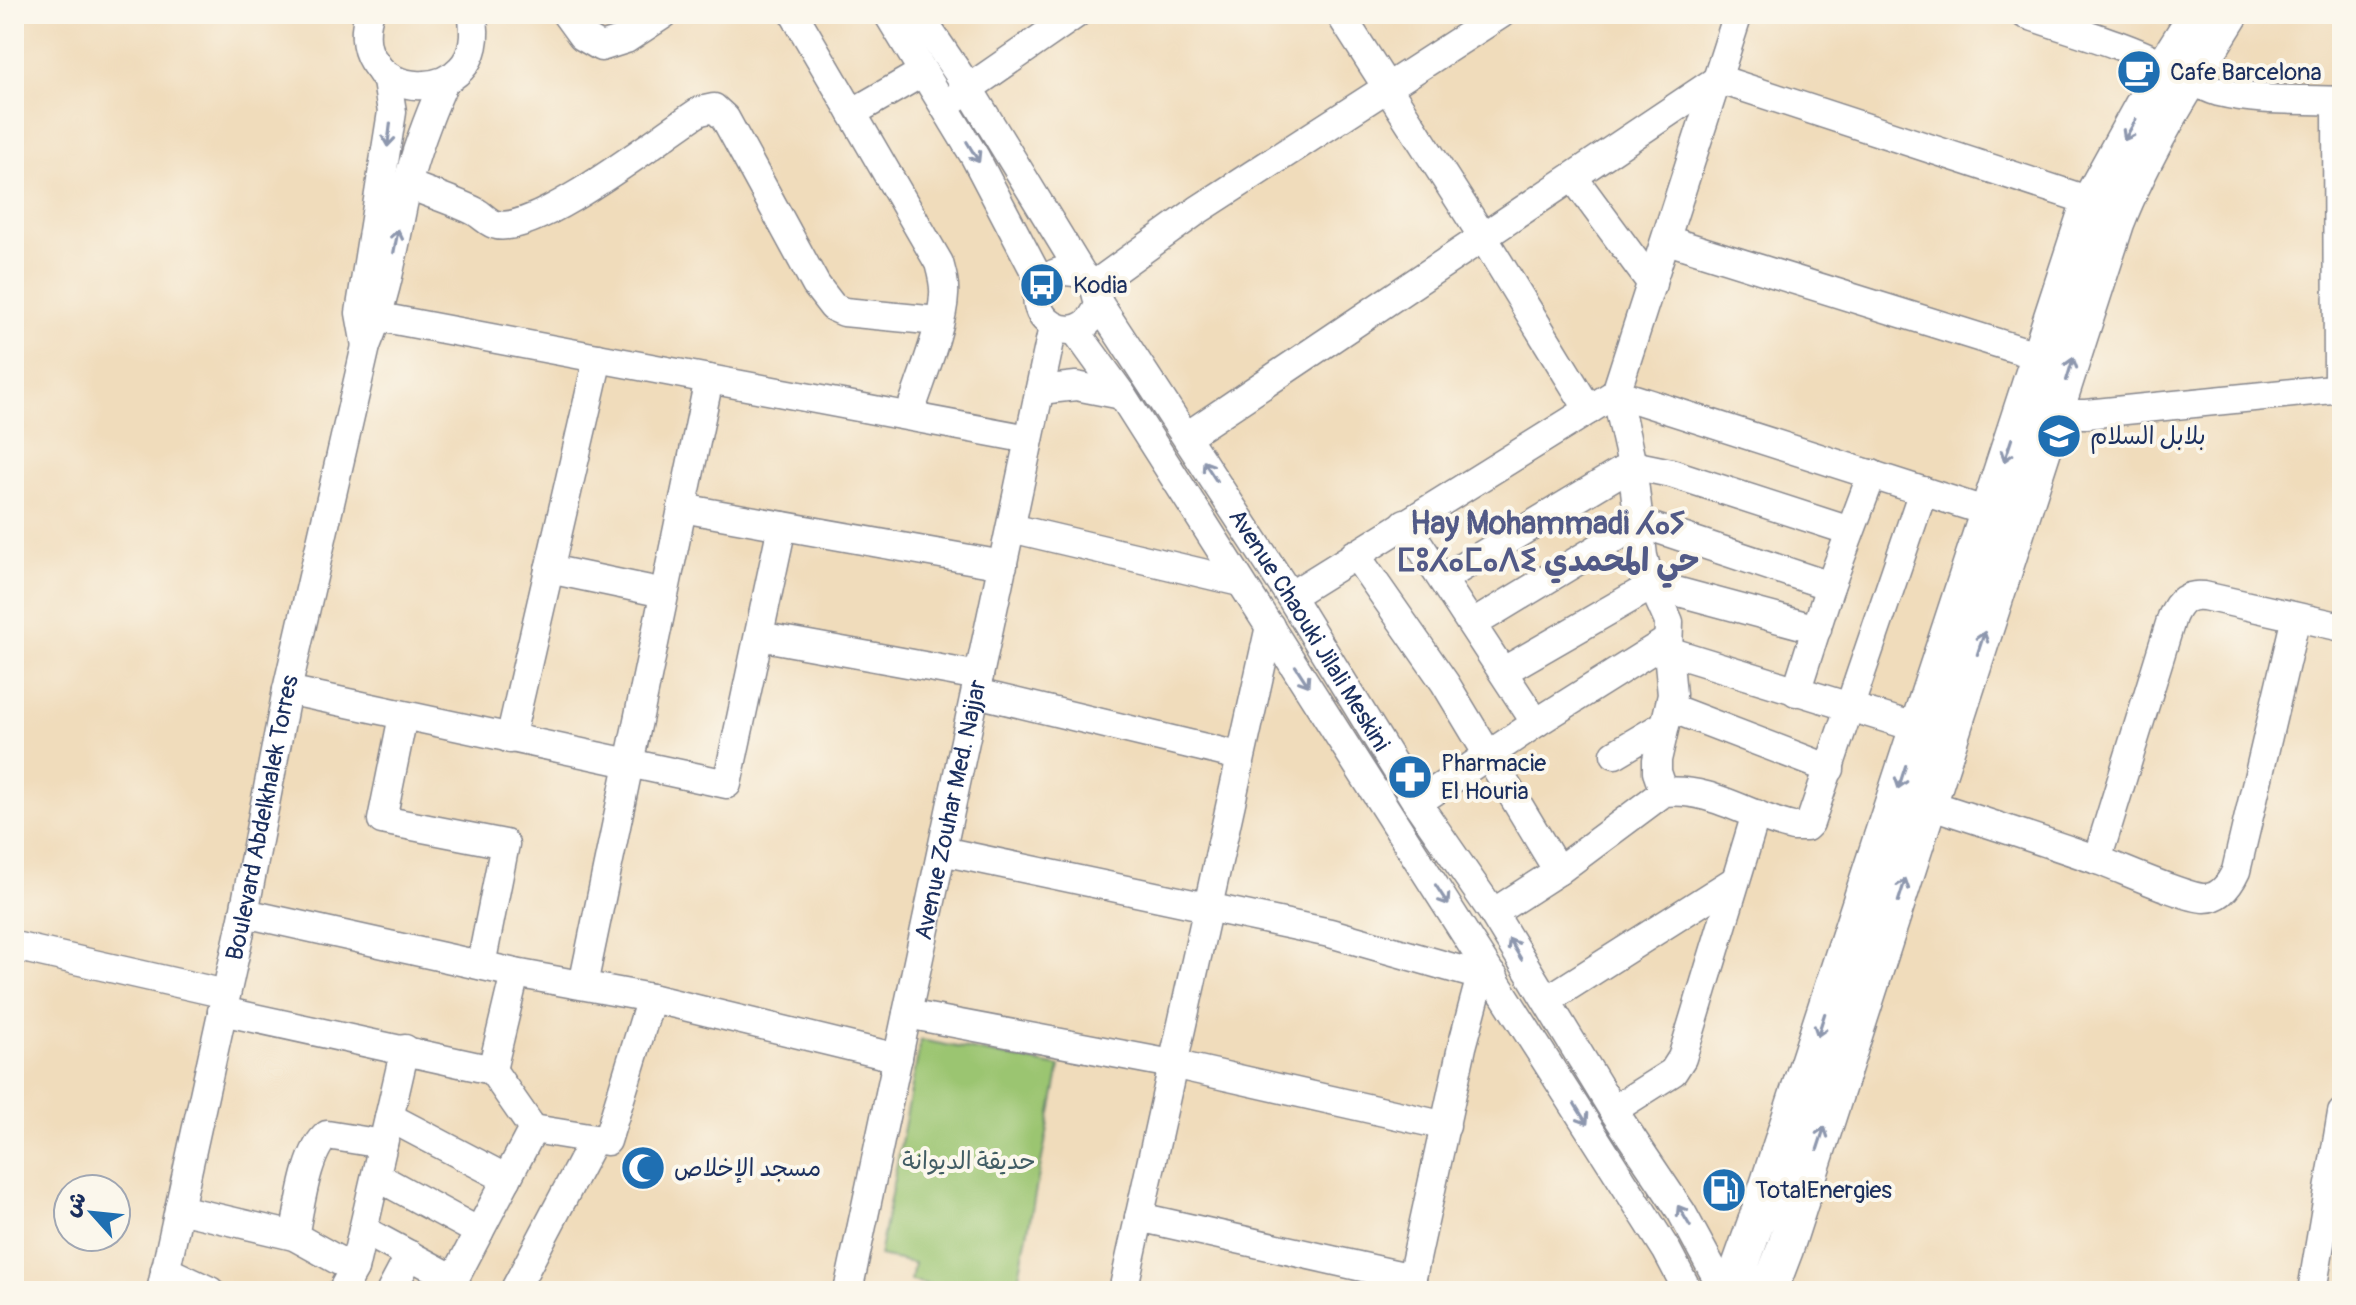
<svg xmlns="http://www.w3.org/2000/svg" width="2356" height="1305" font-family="Pangolin,'Playpen Sans Arabic','Noto Sans Tifinagh',sans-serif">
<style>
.green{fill:#9bc571;stroke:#5b7a68;stroke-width:2}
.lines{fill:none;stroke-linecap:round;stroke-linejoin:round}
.minor-casing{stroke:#86868c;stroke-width:31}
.major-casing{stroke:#86868c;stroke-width:39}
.minor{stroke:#fff;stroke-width:28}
.major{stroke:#fff;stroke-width:36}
.oneway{stroke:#8d97ae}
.labels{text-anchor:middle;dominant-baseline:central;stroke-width:8;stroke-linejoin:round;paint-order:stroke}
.poi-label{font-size:24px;fill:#1b2f5e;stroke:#fbf7ec;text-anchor:start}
.street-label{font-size:24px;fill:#1b2f5e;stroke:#fbf7ec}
.park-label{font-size:24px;fill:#415c64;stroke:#fbf7ec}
.district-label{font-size:32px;font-weight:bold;fill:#525a87;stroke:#fbf7ec}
</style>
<rect width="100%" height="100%" fill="#fbf7ec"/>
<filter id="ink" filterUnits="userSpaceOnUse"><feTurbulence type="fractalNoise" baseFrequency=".0125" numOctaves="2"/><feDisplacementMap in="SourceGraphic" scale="16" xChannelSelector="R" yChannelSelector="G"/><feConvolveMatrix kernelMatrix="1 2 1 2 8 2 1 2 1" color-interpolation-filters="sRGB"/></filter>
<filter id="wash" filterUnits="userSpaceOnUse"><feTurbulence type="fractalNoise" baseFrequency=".006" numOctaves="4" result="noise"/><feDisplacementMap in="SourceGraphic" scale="32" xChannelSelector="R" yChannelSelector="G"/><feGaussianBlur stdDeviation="1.8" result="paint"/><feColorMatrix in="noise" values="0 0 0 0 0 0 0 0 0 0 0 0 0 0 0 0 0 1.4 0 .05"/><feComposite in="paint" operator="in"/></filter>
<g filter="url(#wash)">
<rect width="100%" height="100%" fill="#f0dcbb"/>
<path class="green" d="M921 1040 1060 1067 1016 1291H965L911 1281 914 1263 879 1256Z"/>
</g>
<g filter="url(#ink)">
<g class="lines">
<g class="minor-casing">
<g id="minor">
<path d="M369 14C342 104 493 114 472 14"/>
<path d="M566 14 582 36 601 47 626 39 664 14"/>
<path d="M794 14 852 113"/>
<path d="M888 14 975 157 1042 285"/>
<path d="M918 14 969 89 1082 274 1094 285 1099 304C1080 359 1013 314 1047 279 1058 269 1069 270 1082 274"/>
<path d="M1340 14 1483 237 1589 410"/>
<path d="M2025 14C2070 30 2121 43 2164 65 2183 74 2198 86 2219 92 2259 102 2301 99 2342 101"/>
<path d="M955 98 1076 14"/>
<path d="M2337 100 2338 388"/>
<path d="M1573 177 1652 284"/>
<path d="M407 184C430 194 455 201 476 212 483 216 490 224 497 225 538 234 662 135 700 111L714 108 725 118 816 285 833 307 844 312 938 321"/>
<path d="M1667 240 2039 356"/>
<path d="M1094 285 1198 210 1501 14"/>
<path id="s1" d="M1099 304 1290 596 1417 803 1493 913 1613 1110 1682 1213 1721 1285"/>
<path d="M379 317 1029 439"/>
<path d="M1075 330 1122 395 1667 1251 1688 1291"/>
<path d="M366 346 360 313 392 112 387 81 374 61"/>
<path d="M1040 390 1076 386 1122 395"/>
<path d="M2056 414H2086L2342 388"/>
<path d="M909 416C919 384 943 327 944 295 945 284 942 274 939 263L852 113 923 72"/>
<path d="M1187 436 1718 79 2090 201"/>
<path d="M682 508 1003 565"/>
<path d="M1405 523 1536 723"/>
<path d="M1011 528 1240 582"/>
<path d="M1355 554 1445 683 1558 871"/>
<path d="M549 569 664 593"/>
<path d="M1444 578 1632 465 1671 473 1850 531"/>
<path d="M1290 596 1616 393 1988 512"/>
<path d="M1473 624 1640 523 1830 586"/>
<path d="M759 636 979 676"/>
<path d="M1668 651 1918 728"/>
<path d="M1504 671 1653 585 1817 629"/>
<path d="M287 690 727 784 782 526"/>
<path d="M1796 692 1830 586 1872 474"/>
<path d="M976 693 1239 756"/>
<path d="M1671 708 1830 769"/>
<path d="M403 716 382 820 505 844 481 965"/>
<path d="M510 739 598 358"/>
<path d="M1615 754 1664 725"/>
<path d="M1664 792 1657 772V760L1672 695 1668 651 1669 622 1648 575 1643 556 1632 465 1616 393 1738 14"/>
<path d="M1417 803 1536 723 1668 640"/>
<path d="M1929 804C1986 823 2044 841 2100 861 2122 869 2186 898 2205 898 2221 898 2230 884 2236 871L2296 617"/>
<path d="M942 851 1330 933 1481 976 1494 977"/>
<path d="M2097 860 2172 617C2179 601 2187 594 2204 596L2342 627"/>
<path d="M244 913 515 973 651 998 898 1058"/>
<path d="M1493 913 1558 871 1664 792C1711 787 1749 817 1793 827H1806L1810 823 1923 491"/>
<path d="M14 946 226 994"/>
<path d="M583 985 709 379"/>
<path d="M1547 1000 1734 881"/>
<path d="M222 1011 492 1070 515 973"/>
<path d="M907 1014 1172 1064 1446 1126"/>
<path d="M1613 1110 1673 1072 1682 1058 1756 814"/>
<path d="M389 1117 507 1179"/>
<path d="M533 1129 607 1141 651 998"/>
<path d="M376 1176 479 1232"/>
<path d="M179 1209 294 1236 354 1269"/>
<path d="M1139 1217 1412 1278"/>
<path d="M363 1230 454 1279"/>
<path d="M294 1236C300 1209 306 1152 327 1135L383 1144"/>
<path d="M165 1270 210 1291"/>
<path id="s2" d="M161 1291 244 913 287 690 366 346C388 294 395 240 407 186 416 149 429 116 444 82"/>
<path d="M342 1291 354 1269 405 1049"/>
<path d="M391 1291 410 1255"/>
<path d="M448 1291 533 1129 492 1070"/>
<path d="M514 1291 594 1139"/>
<path id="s3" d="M848 1291 1053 327"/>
<path d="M1123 1291 1270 626"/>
<path d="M1409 1291 1462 1047 1481 976"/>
<path d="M2312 1291 2342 1113"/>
</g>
</g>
<g class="major-casing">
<path id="major" d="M1734 1283 1757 1219 2090 201 2165 65 2197 14
M1769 1291 1785 1249 2116 223C2145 149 2189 81 2231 14"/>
</g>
<use href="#minor" class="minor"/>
<use href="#major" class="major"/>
</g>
<defs><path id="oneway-shaft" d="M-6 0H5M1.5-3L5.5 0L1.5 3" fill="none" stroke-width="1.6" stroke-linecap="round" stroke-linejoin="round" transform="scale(2)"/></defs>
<g class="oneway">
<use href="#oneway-shaft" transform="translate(2130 130) rotate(119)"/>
<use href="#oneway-shaft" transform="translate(389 135) rotate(97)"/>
<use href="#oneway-shaft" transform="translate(973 152) rotate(59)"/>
<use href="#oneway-shaft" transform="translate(396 241) rotate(-79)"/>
<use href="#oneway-shaft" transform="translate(2070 369) rotate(-73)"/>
<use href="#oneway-shaft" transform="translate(2008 450) rotate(108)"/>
<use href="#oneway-shaft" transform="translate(1210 471) rotate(-123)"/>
<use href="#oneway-shaft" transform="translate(1981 643) rotate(-72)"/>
<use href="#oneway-shaft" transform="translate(1302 676) rotate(57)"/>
<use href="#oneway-shaft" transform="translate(1902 777) rotate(108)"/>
<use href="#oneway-shaft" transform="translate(1902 890) rotate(-72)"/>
<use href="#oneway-shaft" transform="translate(1442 895) rotate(57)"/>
<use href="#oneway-shaft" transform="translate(1515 949) rotate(-121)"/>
<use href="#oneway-shaft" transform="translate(1821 1025) rotate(108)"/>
<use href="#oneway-shaft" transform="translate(1581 1114) rotate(58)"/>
<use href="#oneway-shaft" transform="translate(1821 1138) rotate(-72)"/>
<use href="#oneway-shaft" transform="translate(1684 1216) rotate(-121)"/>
</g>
</g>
<defs>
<g id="cafe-disc" transform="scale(2.3)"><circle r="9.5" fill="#1f6fb2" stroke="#fbf7ec"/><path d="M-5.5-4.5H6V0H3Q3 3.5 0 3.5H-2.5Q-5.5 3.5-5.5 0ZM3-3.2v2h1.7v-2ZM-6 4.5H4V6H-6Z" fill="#fff"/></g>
<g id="bus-disc" transform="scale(2.3)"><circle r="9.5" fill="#1f6fb2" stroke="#fbf7ec"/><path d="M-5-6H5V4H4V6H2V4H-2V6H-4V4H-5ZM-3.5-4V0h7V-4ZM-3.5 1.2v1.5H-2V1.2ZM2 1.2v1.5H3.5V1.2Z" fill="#fff"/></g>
<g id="university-disc" transform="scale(2.3)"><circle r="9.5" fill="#1f6fb2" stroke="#fbf7ec"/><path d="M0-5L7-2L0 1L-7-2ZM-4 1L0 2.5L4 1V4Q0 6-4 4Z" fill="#fff"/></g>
<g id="pharmacy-disc" transform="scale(2.3)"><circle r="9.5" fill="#1f6fb2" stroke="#fbf7ec"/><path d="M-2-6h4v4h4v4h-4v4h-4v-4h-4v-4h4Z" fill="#fff"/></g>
<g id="mosque-disc" transform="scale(2.3)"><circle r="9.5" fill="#1f6fb2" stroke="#fbf7ec"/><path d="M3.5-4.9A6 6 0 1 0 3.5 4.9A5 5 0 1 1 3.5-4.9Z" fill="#fff"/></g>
<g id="fuel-disc" transform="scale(2.3)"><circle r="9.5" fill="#1f6fb2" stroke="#fbf7ec"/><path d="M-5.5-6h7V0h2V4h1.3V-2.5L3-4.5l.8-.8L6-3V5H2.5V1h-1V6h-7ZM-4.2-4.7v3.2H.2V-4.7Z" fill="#fff"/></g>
</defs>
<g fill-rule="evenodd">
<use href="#cafe-disc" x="2139" y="72"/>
<use href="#bus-disc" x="1042" y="285"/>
<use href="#university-disc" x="2059" y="436"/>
<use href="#pharmacy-disc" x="1410" y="777"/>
<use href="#mosque-disc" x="643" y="1168"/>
<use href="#fuel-disc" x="1724" y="1190"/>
</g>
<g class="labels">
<g class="poi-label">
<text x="2170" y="72">Cafe Barcelona</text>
<text x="1073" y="285">Kodia</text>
<text x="2090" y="436">بلابل السلام</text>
<text x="1441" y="763">Pharmacie<tspan x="1441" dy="28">El Houria</tspan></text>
<text x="674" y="1168">مسجد الإخلاص</text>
<text x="1755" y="1190">TotalEnergies</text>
</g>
<g class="street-label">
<text stroke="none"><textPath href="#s1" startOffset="388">Avenue Chaouki Jilali Meskini</textPath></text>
<text stroke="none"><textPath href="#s3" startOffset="492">Avenue Zouhar Med. Najjar</textPath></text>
<text stroke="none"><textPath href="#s2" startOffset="484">Boulevard Abdelkhalek Torres</textPath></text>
</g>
<g class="park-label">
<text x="969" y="1161">حديقة الديوانة</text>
</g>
<g class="district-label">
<text x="1548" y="524">Hay Mohammadi ⵃⴰⵢ<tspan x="1548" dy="37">ⵎⵓⵃⴰⵎⴰⴷⵉ حي المحمدي</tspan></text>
</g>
</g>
<rect width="2356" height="1305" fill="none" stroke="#fbf7ec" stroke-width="48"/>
<g transform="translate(92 1213) rotate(297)"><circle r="38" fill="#fbf7ec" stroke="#a1a7b3" stroke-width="2"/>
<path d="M0-6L14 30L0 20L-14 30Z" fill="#1f6fb2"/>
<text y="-12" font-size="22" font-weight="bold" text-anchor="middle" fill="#1b2f5e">ش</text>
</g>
</svg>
